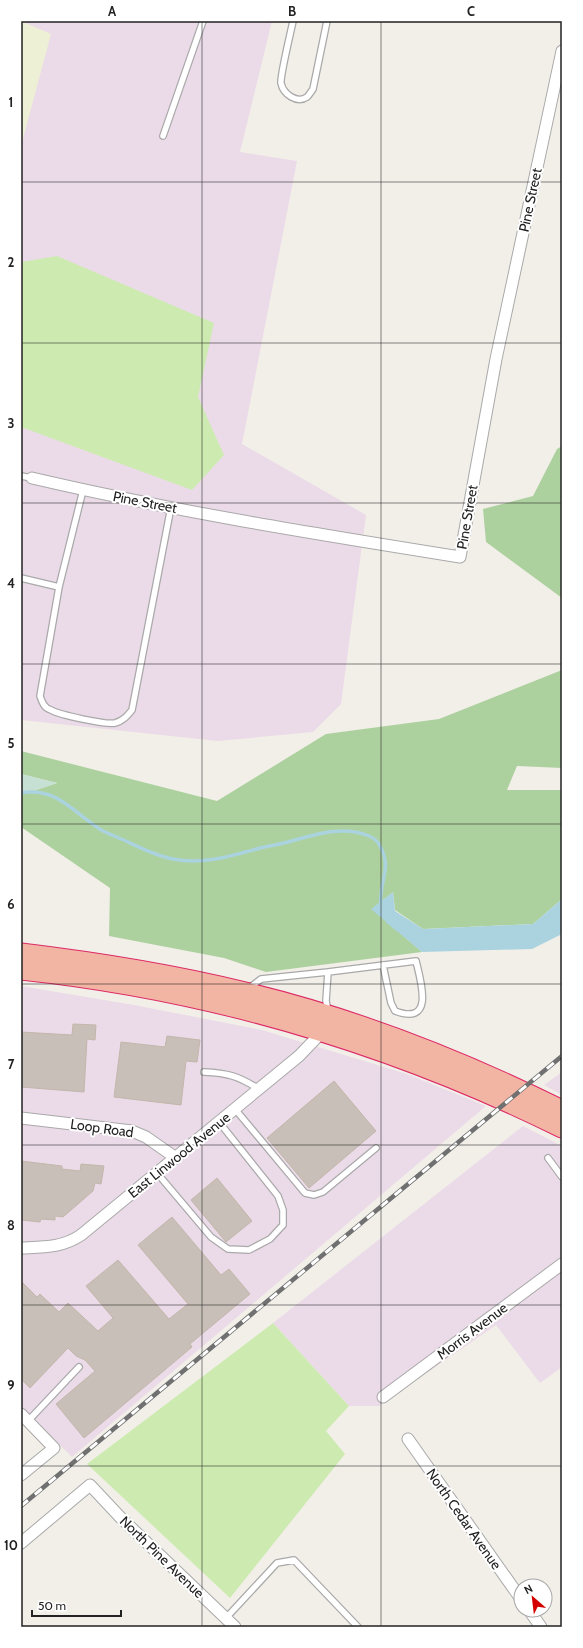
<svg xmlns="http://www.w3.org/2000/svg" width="583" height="1648" font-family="Cabin,sans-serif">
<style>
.industrial{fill:#ebdbe8}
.farmland{fill:#eef0d5}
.grass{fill:#cdebb0}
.forest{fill:#add19e}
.wetland{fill:#c6e0d4}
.water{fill:#aad3df}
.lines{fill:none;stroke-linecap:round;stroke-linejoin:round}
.stream{stroke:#aad3df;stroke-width:3.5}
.building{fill:#c7bfb8;stroke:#c4b6ab}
.service-casing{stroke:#a9a9a9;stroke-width:8}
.minor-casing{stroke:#a9a9a9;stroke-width:13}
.trunk-casing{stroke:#dc2a67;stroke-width:21}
.service{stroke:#fff;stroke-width:5.5}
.minor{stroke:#fff;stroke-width:11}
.trunk{stroke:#f2b4a3;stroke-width:19}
.rail-casing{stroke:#707070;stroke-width:4.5}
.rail{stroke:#fff;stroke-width:3;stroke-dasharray:9;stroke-linecap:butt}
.grid{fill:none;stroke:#222;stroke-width:1;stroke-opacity:0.55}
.labels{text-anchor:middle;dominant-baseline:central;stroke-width:4;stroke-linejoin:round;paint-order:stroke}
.street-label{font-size:14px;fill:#222;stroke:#fff}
.neatline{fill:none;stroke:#222;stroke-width:1.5}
.grid-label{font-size:13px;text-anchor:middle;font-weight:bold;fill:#222}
</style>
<rect width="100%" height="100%" fill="#f2efe9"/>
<path class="industrial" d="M21 21H272L240 152 297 161 242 444 366 515 341 704 313 732 218 741 21 720Z
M21 986 134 1005 262 1030 407 1074 486 1106 72 1457 21 1407Z
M562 1072V1095L544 1085Z
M523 1126 562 1146V1367L540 1383 496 1325 379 1406H349L273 1323Z"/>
<path class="farmland" d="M21 21 51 34 21 146Z"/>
<path class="grass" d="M57 256 214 323 198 397 224 455 192 490 21 427V262Z
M273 1323 349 1406 326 1431 345 1454 230 1598 87 1464Z"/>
<path class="forest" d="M562 446V598L486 542 483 509 533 496 557 449Z
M562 670V768L517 766 507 790H562V899L533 924 423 929 395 910 393 892 372 909 422 952 266 972 224 958 109 936 110 888 21 827V795L57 783 21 774V751L217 801 326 734 439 719Z"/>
<path class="wetland" d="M21 774 57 783 21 795Z"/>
<path class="water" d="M393 892 395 911 423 929 533 924 562 899V934L532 949 422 952 371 909Z"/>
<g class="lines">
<path class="stream" d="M21 793C58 786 75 815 103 831 111 835 120 838 128 842 143 849 157 856 173 859 203 865 231 856 260 848 268 846 276 845 284 843 311 836 342 824 369 836 374 838 378 842 380 846 393 869 378 882 381 905
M388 922 398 930"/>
</g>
<path class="building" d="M73 1024 96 1025 95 1040 87 1039 84 1092 21 1087V1032L72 1035Z
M167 1036 200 1040 197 1062 186 1061 181 1105 114 1097 121 1042 165 1047Z
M334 1081 376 1131 309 1188 267 1138Z
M21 1161 62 1166V1169L80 1171 81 1164 104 1166 101 1184 95 1183 93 1191 63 1217 55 1216V1220L41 1219 40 1222 21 1220Z
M217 1178 252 1221 226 1242 191 1200Z
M172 1217 221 1275 229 1269 250 1294 190 1344 192 1347 84 1438 56 1404 95 1371 85 1360 76 1356 68 1348 30 1388 21 1379V1281L37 1297 40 1294 59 1312 68 1303 98 1331 113 1318 86 1286 118 1260 169 1319 188 1304 138 1245Z"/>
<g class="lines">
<g class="service-casing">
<path id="service" d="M293 21C291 31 280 76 281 83 283 94 297 104 307 97 309 95 311 92 313 89L327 21
M163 136 203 21
M21 476 32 478
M83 490 59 587 40 696C42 702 44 708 51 710 60 715 106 725 115 723 123 721 127 716 132 710L171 507
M21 578 59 587
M328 972 416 961C421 982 435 1026 395 1011L391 1003 383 965
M248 989 261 979 328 972 326 1001 328 1011
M204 1072C228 1073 238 1076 259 1089
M235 1109 305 1193 314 1195 323 1192 376 1148
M548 1158 562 1177
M157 1173 211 1237 228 1249 249 1250 270 1239 283 1225V1210L278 1196 219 1122
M28 1421 79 1367
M226 1618 277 1563 294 1560 358 1627"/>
</g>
<g class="minor-casing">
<path id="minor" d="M32 478C173 511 316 534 460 557L496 359 562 51
M21 1118 132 1131 146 1137 176 1158
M21 1248C43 1247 62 1248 81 1235L299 1056 322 1032
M383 1397 562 1264
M21 1414 54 1448 21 1475
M408 1439 521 1599
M21 1543 90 1485 120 1517 235 1627
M529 1610 541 1627"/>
</g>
<g class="trunk-casing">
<path id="trunk" d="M21 953C96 962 171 974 245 992 354 1018 461 1060 562 1110
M21 970C209 990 392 1044 562 1128"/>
</g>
<use href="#service" class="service"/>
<use href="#minor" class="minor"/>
<use href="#trunk" class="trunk"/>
<g class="rail-casing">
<path id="rail" d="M21 1506 562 1056"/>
</g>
<use href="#rail" class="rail"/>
</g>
<path class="grid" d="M202 21V1627M381 21V1627M21 182H562M21 343H562M21 503H562M21 664H562M21 824H562M21 984H562M21 1145H562M21 1305H562M21 1466H562"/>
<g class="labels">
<g class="street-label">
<text transform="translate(530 200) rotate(-78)">Pine Street</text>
<text transform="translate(145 502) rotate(11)">Pine Street</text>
<text transform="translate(467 517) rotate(-80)">Pine Street</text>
<text transform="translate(102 1128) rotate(8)">Loop Road</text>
<text transform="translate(179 1155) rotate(-39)">East Linwood Avenue</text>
<text transform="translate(472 1331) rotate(-37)">Morris Avenue</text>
<text transform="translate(464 1519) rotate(55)">North Cedar Avenue</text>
<text transform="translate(162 1557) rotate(44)">North Pine Avenue</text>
</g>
</g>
<rect width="583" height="1648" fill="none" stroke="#ffffff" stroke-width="44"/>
<g transform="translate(533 1598) rotate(332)"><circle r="19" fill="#ffffff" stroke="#a7a7a7"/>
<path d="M0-3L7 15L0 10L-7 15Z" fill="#d40000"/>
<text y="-6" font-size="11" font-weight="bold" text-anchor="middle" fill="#222222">N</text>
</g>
<path d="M32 1610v6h89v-6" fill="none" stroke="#222222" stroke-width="2"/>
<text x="38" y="1610" font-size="12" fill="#222222" stroke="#ffffff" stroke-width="3" paint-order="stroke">50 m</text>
<rect x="22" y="22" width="539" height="1604" class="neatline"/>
<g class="grid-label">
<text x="112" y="16">A</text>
<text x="292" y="16">B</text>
<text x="471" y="16">C</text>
<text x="11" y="107">1</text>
<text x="11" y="267">2</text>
<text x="11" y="428">3</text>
<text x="11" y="588">4</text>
<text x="11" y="748">5</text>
<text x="11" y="909">6</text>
<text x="11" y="1069">7</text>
<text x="11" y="1230">8</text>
<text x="11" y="1390">9</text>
<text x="11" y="1550">10</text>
</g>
</svg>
